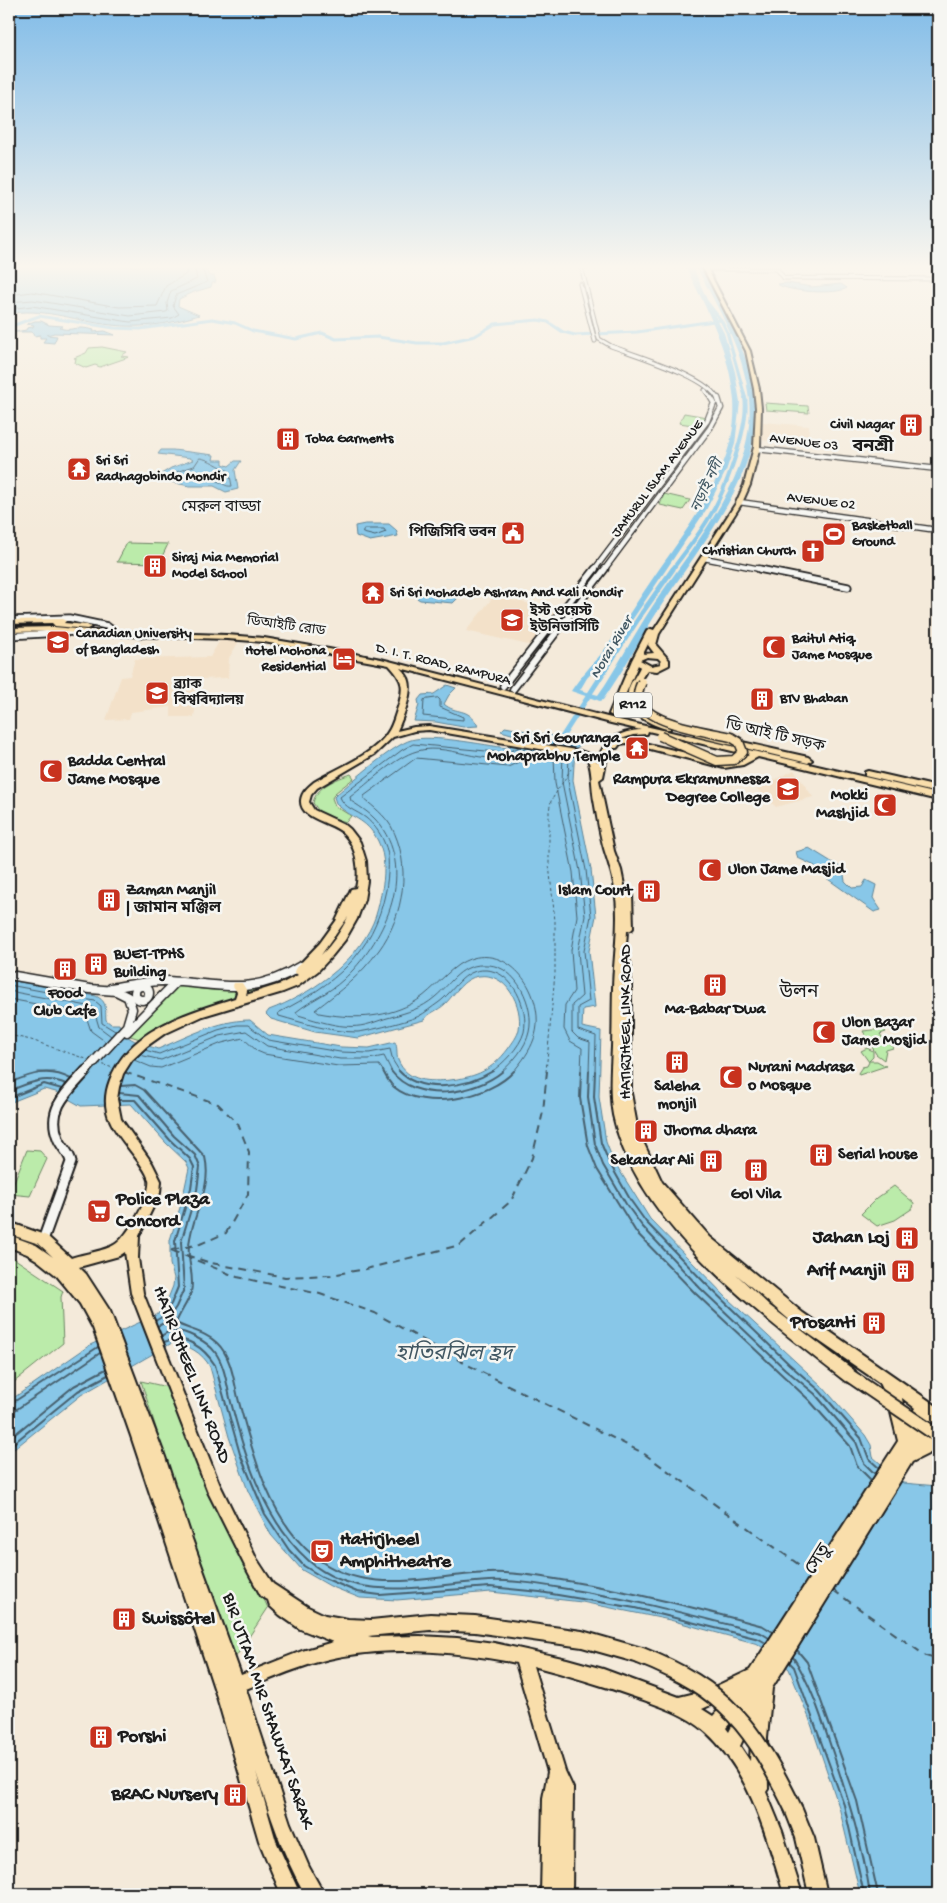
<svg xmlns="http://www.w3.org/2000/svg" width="947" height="1903" font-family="'Gochi Hand','Noto Sans Bengali',sans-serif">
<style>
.built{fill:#f3e1c9}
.green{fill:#bbebaa;stroke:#6c8463}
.water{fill:#88c7e8;stroke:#5d8396}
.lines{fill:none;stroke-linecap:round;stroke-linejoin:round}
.shore-far1{stroke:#47606e;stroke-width:1}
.shore{stroke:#47606e;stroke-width:2}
.canal-far2{stroke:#88c7e8;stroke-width:3}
.canal-far1{stroke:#88c7e8;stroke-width:4}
.canal{stroke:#88c7e8;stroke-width:5}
.river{fill:#88c7e8;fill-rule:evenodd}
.ferry-far1{stroke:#425863;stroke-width:1;stroke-dasharray:3 2.5;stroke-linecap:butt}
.ferry{stroke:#425863;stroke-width:2;stroke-dasharray:8 6;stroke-linecap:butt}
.minor-far4-casing{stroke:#1c1c1c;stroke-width:5}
.minor-far3-casing{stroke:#1c1c1c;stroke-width:7}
.minor-far2-casing{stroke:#1c1c1c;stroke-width:9}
.minor-far1-casing{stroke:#1c1c1c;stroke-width:11}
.minor-casing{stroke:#1c1c1c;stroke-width:13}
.major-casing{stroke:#1c1c1c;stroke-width:4}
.minor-far4{stroke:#f6f6f2;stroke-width:3}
.minor-far3{stroke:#f6f6f2;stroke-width:4.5}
.minor-far2{stroke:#f6f6f2;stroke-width:5.5}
.minor-far1{stroke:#f6f6f2;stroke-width:8}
.minor{stroke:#f6f6f2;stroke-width:9}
.major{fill:#f9deab;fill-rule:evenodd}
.major-bridge-far2-casing{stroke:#1c1c1c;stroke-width:11;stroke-linecap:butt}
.major-bridge-far1-casing{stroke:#1c1c1c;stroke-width:16;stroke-linecap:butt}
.major-bridge-casing{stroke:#1c1c1c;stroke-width:20;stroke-linecap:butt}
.major-bridge-far2{stroke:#f9deab;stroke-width:8}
.major-bridge-far1{stroke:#f9deab;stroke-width:12}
.major-bridge{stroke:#f9deab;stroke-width:16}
.labels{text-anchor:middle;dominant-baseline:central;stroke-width:5;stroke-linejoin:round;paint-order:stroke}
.far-poi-label{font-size:14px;font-weight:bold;fill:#1c1c1c;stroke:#f6f6f2;text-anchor:start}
.far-street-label{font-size:14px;fill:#1c1c1c;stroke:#f6f6f2}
.far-water-label{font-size:15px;font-style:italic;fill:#425863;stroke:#f6f6f2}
.shield{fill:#f6f6f2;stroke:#5d5d5c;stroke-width:1}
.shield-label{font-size:15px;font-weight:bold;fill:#1c1c1c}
.far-quarter-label{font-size:16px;fill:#1c1c1c;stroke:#f6f6f2}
.street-label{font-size:16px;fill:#1c1c1c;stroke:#f6f6f2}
.poi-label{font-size:16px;font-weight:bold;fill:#1c1c1c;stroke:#f6f6f2;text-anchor:start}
.far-district-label{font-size:18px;font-weight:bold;fill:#1c1c1c;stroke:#f6f6f2}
.quarter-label{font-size:19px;fill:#1c1c1c;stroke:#f6f6f2}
.near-poi-label{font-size:19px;font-weight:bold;fill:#1c1c1c;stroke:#f6f6f2;text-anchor:start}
.near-street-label{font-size:19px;fill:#1c1c1c;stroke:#f6f6f2}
.near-water-label{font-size:21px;font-style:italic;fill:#425863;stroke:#f6f6f2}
</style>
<rect width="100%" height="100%" fill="#f4eada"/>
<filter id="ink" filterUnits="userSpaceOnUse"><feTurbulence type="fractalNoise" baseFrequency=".02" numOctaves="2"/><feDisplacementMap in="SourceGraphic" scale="10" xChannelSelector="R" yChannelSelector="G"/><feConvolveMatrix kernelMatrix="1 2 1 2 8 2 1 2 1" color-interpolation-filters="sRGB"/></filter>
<g filter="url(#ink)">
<path class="built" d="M763 422 809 426 808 444 761 440Z
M494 596 558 610 533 646 466 631Z
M220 640 239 641 229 658 228 678 200 679 194 717H171V707L131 712 129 719 106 720 121 677 130 676 135 659 210 657Z
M794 770 813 797 776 807 757 789Z"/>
<path class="green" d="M102 347 127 352 121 356 129 357 100 367 95 365 86 368 75 363 76 358H74L86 353 89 348Z
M765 403 808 406 809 413 766 410Z
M684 413 707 417 700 426 679 423Z
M664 494 690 500 683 510 660 505Z
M127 543 168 544 159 563 117 562Z
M351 774 354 778 335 793 332 798 335 806 351 816 346 822 321 814 313 803C316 786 337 779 351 774Z
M178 984C208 993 243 992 273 985L176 1019 140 1039 127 1035Z
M883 1029 886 1032 880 1034 884 1040 888 1039 893 1048 886 1050 884 1060 876 1054 863 1031Z
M867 1048 873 1051V1057L869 1061H877L886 1066 859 1075 858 1073 862 1067 867 1066 869 1062 861 1051Z
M27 1150 40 1151 47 1159 30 1196 9 1194Z
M894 1186 914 1203 913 1208 895 1220 877 1226 861 1214 877 1198Z
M9 1255 63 1291 61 1297 63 1343 9 1386Z
M141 1381 167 1387 268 1608 231 1664Z"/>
<path class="water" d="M9 266H203L210 276H214L216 282 212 283 211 287 194 292 179 299 178 306 199 315C167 325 137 329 104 324 73 320 40 307 9 314Z
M787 283 812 287 841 284 847 288C837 295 788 292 777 284Z
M35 321H41L49 325 63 326 60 328C68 331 74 328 81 328 85 328 90 329 94 330L93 332 105 331 115 335 54 333 47 335 57 336 54 343 43 342 46 338H40V335L34 336 32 332H15L26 330 27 328 33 327 34 325 27 324Z
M161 450H173L214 455 213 460H223V464L229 466 235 461H241L235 470 238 489 226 492 214 486H189L158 479V476L171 468 193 460 190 458 158 454Z
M365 524H389L396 530 398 536 370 541 356 536 355 526Z
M451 590 456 593 457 599 453 603 420 600 412 595 419 591Z
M447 685 456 688 449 695 444 704C456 715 468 706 478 726L463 727 436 722 414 721 419 705 418 700 422 695 434 694Z
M505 727 576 740 580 745 575 749 573 780 591 869 596 916 589 951 595 1007 583 1009 582 1027 601 1031 599 1097 606 1142 613 1160 650 1219 728 1299 822 1386 865 1435 871 1445 873 1457 903 1483 938 1486V1894H860L839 1807 809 1718 789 1669 758 1644 670 1620 582 1602 491 1592 397 1600 360 1598 330 1586 302 1570 271 1535 248 1491 229 1437 210 1367C203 1353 187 1344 172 1343L81 1395 9 1453V1401L90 1345 158 1314 167 1301 173 1286 174 1278 170 1264V1240L182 1201 189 1168 186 1162 166 1143 131 1104 81 1106 56 1092 44 1089 9 1103V980L96 996C108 1002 105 1009 106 1020L111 1024H119C121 1039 145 1045 158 1049 187 1037 218 1020 250 1020L268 1035 341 1047 369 1048 395 1042C398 1048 396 1054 398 1060 407 1082 430 1082 450 1080 477 1077 492 1070 508 1049 512 1043 518 1036 519 1029 523 1005 506 972 479 976 463 978 455 994 445 1004 438 1011 429 1012 424 1020L358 1038 315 1032 271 1019 266 1014 269 1010C309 995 355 964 373 923 377 914 379 904 381 894 385 877 386 857 378 841 366 817 350 819 336 803L334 797 337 794C353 781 393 745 411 740 430 734 485 745 507 748L517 742 515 735 501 731Z
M809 848 843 869 845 881 852 888 862 887 866 880 876 885 873 898 881 910 874 912 825 877 815 866 798 858 796 852Z"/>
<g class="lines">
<path class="shore-far1" d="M9 295 32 292 119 307 157 306 166 286 186 274 187 266
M9 302 33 300 130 316 166 312 168 311 167 303 171 291 197 279 194 266
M9 309 32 306 130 322 172 318 179 314 173 306 176 295 207 282 201 266
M200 458C209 459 220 467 229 471L232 486C225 487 223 483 217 481 202 476 187 481 172 476L173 473 194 466Z
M364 529H384L386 532 375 536 363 533Z
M438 698 440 700V707L463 717V720L423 716 424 700Z
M521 740V737L524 736 569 743 570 748
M563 754 562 782 580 871 585 916 578 951 582 996 572 1005V1032L578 1038 590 1042 589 1072
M569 755 568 781 586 870 591 916 584 951 589 1001 578 1007V1030L596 1036 595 1072
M9 985 95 1001 101 1006 102 1023 115 1031
M9 991 93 1007 99 1027 111 1036
M9 999 85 1013 91 1031 106 1042
M145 1050 159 1054 218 1030 237 1025H248L268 1040 340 1052 369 1053 390 1049 393 1061 400 1072
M140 1055 161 1060 220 1036 246 1031 267 1046 340 1059H369L384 1056 392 1072
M134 1060 151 1067 161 1068 222 1043 243 1038 257 1051 264 1054 338 1066 379 1065 384 1072
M38 1072H55
M491 1072C503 1064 520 1047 524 1032 529 1009 513 971 486 970 462 969 455 991 438 1003 432 1007 425 1013 419 1016 412 1020 365 1032 357 1032 330 1032 304 1023 279 1016L278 1013C334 984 373 955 386 890 388 875 391 856 384 842 380 832 373 824 366 818 357 811 344 808 340 797L402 750 413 744 507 753 519 747
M501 1072C513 1062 526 1047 529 1032 535 1007 517 966 488 965 460 963 453 982 435 997 421 1009 408 1012 391 1017 382 1019 374 1023 365 1025 343 1030 319 1021 298 1015L296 1012C311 1000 329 993 343 980 383 943 417 875 380 825 373 815 362 808 351 801L350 797C369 783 395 757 417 751 454 741 491 774 526 748
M513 1072C532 1050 543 1030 534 1000 524 967 491 943 458 965 441 977 430 994 411 1004 382 1019 351 1019 319 1013L315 1010C341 990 359 977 379 950 404 916 412 864 391 826 384 815 374 807 364 799V796L416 758 508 767 525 759 534 751 554 755 555 783 573 872 577 916 571 950 574 991 565 1005 564 1029 570 1041 582 1048 581 1072"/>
<path class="shore" d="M383 1071C386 1077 389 1083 394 1087 424 1112 490 1098 514 1071
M391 1071C416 1104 474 1095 503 1071
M399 1071C421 1095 467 1087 493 1071
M581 1071 580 1098 588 1146 597 1169 636 1232 695 1293 809 1400 850 1446 857 1466 871 1480
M589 1071 588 1097 595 1144 603 1165 626 1204 642 1226 700 1288 785 1369 815 1394 856 1442 864 1463 875 1474
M595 1071 594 1097 601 1143 609 1162 631 1201 646 1222 705 1283 789 1364 819 1390 861 1438 869 1459 879 1468
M9 1083C31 1074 48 1067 71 1079
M121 1086 135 1085 144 1090 205 1157C213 1190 191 1214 189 1246 187 1262 195 1276 191 1292 188 1303 180 1312 176 1323 189 1330 206 1332 217 1343 232 1357 234 1383 239 1402 253 1455 270 1520 314 1556 365 1598 430 1575 489 1573 515 1572 542 1577 568 1581 634 1592 699 1609 763 1626L773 1632
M9 1091C28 1083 45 1075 66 1084
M119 1093 139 1095 174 1136 195 1155 200 1167 197 1190 181 1242 184 1289 176 1307 166 1322 158 1326
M9 1098 44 1084 62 1089
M118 1100H135L170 1140 190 1159 194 1167 191 1188 175 1241 178 1287 171 1304 162 1317 155 1321
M161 1336C164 1334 168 1332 171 1331 184 1329 208 1342 215 1352 226 1367 227 1389 232 1406 246 1461 266 1523 309 1561 359 1605 429 1584 489 1581 513 1580 537 1584 561 1588 628 1598 695 1616 761 1633L769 1638
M164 1342C185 1333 204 1348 215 1365L240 1454 265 1514 289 1550 304 1566 322 1577 357 1592 380 1595 490 1587 540 1592 635 1608 759 1639 766 1643
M9 1405 98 1347
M9 1411 17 1409 100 1353
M9 1439 74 1386 106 1369
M9 1447 78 1391 108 1375
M797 1650 807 1662 857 1801 878 1894
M793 1657C812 1686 822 1720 833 1753 848 1799 863 1846 870 1894
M789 1662 794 1667 844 1805 864 1894"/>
<path class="canal-far2" d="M691 266 706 301 721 320 727 332 746 400
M9 327 39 316 114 328 140 329 212 319 235 323 253 331 296 339 322 333 336 339 378 337 417 343H443L475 336 495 324 538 320 548 322 563 332 575 335 637 332 721 320"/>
<path class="canal-far1" d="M672 570C685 552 699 535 710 516 724 493 750 425 745 398"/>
<path class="canal" d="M562 737 642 613 673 569"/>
<path class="river" d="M685 266H689L724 333 735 372 740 402 735 444 726 471 706 510 608 656 587 678 580 690 598 695 605 685C621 660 635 633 652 607 691 547 757 476 749 399 744 350 718 309 696 266H700C723 309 749 350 755 399 763 475 699 546 661 606 641 637 624 670 603 700L600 701 571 691C580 677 591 666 602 653 619 631 633 607 649 584 684 532 739 467 734 401 730 352 707 309 685 266Z"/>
<path class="ferry-far1" d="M9 1035 31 1040 92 1061
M98 1063 116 1069
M546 1072 555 973V921L549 864V811L551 801 571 769"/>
<path class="ferry" d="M124 1072 218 1104 238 1124 249 1152 248 1194 226 1233 200 1244 172 1250
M171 1250 237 1277 320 1294 375 1313 466 1364 643 1453 812 1574
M186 1255 211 1263 285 1277 331 1275 366 1269 460 1245 511 1201 532 1158 543 1112 547 1071
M833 1590 926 1656 938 1660"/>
<g class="minor-far4-casing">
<path id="minor-far4" d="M581 266 599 339 611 346C634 355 710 377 718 400
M705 269H777L784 278 938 279
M580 284 595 341
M705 390 712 400"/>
</g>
<g class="minor-far3-casing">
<path id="minor-far3" d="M757 449 938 469
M739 502 930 529
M704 558 765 570
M594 570 707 421 714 403 711 398
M604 570 710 428 721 408 718 398"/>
</g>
<g class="minor-far2-casing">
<path id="minor-far2" d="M759 569 848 587
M9 620 69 618 107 626 111 629
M9 636 74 632
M503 686 595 569
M513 689 605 569"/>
</g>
<g class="minor-far1-casing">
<path id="minor-far1" d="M9 975 90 989 116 991 128 997 132 1009 127 1026 85 1072
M135 993a7 7 0 1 1 14 0a7 7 0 1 1-14 0Z
M111 988C130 985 149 980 168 981 222 984 251 997 301 966
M127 1032 176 982"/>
</g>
<g class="minor-casing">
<path id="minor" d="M43 1240 71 1162C70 1153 61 1147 58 1138 46 1109 68 1091 86 1071"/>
</g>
<g class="major-casing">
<path id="major" d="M702 266H706L750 351 759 389 761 408 760 447 750 485 742 503 659 634 656 645 669 660V665L657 671 647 670C643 676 637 684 636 691 633 711 656 719 670 725V729H667C651 725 625 713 628 692 629 684 637 674 640 667L638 665 617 714 613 716 609 714 632 660 647 631 651 629 654 630 736 503 744 485 754 447 756 408 754 389 746 351ZM649 642 648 645 654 653 643 654ZM647 657 658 658 661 661V664L651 666 640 660Z
M62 619 66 621 64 623 87 625 91 627 87 629 55 626 52 623 9 624V620Z
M54 627 96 631 227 635 264 638 329 649 381 659 615 719 938 794V800L758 757 743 765 724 768 627 743 620 744 617 748H611L607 757 603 777 599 780 614 851 621 870 625 890 630 891 632 893 633 928 631 930 627 931 625 962H630L631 965V1093L638 1131 662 1182 710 1237 803 1313 938 1407V1423L927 1439 938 1434V1449L912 1462 772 1688 767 1737 768 1789 766 1792 782 1831 802 1894H784C767 1838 751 1773 706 1732 686 1714 660 1706 635 1697 601 1685 568 1675 533 1666L565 1771 573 1788 572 1894H541L543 1798 548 1772 516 1663C456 1651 389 1645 329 1659 300 1666 273 1678 246 1689L290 1823 309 1867 324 1894H305C283 1856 270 1814 256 1772L276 1841 300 1894H281L259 1841 217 1697 131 1436 93 1328 80 1304 57 1276 37 1260 27 1254 9 1247V1235L36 1245 53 1257 39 1244 9 1234V1222L47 1236 71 1258C82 1254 105 1251 114 1245 127 1239 152 1194 149 1180 145 1164 118 1140 110 1120 104 1107 105 1093 110 1080 129 1029 187 1013 235 998L237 992 233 986 234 983H242L247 991 246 995 281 984 298 975 294 972 295 969 320 943 336 921 351 889 356 888C360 871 357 847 344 834 334 822 299 820 301 800 302 792 308 787 314 782 337 768 374 755 388 732 393 725 395 715 398 707 404 687 404 681 389 665L264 642 227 639 96 635 54 631 9 632V628ZM400 668 611 723 641 730C620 731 603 740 597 762L594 756 577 750 429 726 414 727 397 731C402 720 413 693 409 681 408 676 404 672 400 668ZM429 730 575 755 588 760C592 768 592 790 594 800 597 817 600 836 605 852 609 864 613 876 615 889 619 915 616 942 614 968 612 994 613 1021 612 1047 611 1070 609 1093 613 1115 636 1225 762 1315 845 1381L850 1383 855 1381 857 1376 855 1371 770 1306 736 1274 793 1323 880 1383 888 1400 898 1441 750 1670 708 1690 679 1697 603 1669 567 1659 494 1643 457 1638 420 1636 372 1637 368 1636 430 1630 475 1632 582 1647 639 1663 645 1661 647 1655 645 1649 582 1631 475 1616 430 1614 371 1620 348 1619 325 1615 308 1607 273 1584 256 1558 219 1483 143 1293 138 1258 139 1236 160 1193 161 1181 152 1163 121 1119 117 1099 119 1087 123 1074 132 1060 147 1046 164 1034 203 1016 283 992 298 986 318 971 332 956 345 940 357 919 364 900 367 881 366 861 360 842 350 829 344 824 314 810 309 802 311 795 317 788 375 754 393 737 414 731ZM648 731 749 755 738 761 724 762 627 739H621L633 735 647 734ZM348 917C341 931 332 944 321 955ZM125 1252 131 1293 208 1492 246 1568 261 1596 268 1600 270 1606 280 1615 300 1629 333 1642 302 1651 241 1675 192 1539 165 1457 110 1311 86 1274 79 1267 119 1256ZM902 1398 915 1408 907 1422 902 1399ZM731 1696 713 1716 702 1709ZM738 1714 729 1732 726 1728ZM752 1720 750 1761 740 1746Z
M695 732H698L808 757 812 760 808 763 695 736Z
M868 771 938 787V793L865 776V772Z
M794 1801 800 1804 814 1838 827 1894H809L796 1838 785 1810 788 1804Z"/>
</g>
<use href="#minor-far4" class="minor-far4"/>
<use href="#minor-far3" class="minor-far3"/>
<use href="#minor-far2" class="minor-far2"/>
<use href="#minor-far1" class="minor-far1"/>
<use href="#minor" class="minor"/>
<use href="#major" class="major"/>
<g class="major-bridge-far2-casing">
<path id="major-bridge-far2" d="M642 682C619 722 707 731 731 737L739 742 743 752 734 760 717 761 660 736"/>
</g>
<g class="major-bridge-far1-casing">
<path id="major-bridge-far1" d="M850 1376 938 1436"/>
</g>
<g class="major-bridge-casing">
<path id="major-bridge" d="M936 1435 938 1436
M639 1655C726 1689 754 1728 794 1810"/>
</g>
<use href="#major-bridge-far2" class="major-bridge-far2"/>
<use href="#major-bridge-far1" class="major-bridge-far1"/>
<use href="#major-bridge" class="major-bridge"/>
</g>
</g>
<linearGradient id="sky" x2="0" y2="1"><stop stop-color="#81bce8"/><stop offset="0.5" stop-color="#faf6ee"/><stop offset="1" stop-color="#faf6ee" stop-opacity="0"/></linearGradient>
<rect width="947" height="533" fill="url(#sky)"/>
<defs>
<g id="building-square" transform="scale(1.25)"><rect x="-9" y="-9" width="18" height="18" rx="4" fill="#c8321e" stroke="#f6f6f2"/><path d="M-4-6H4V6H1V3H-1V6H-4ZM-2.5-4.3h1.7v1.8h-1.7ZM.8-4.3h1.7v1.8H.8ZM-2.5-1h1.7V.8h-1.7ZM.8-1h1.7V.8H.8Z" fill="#fff"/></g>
<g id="temple-square" transform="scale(1.25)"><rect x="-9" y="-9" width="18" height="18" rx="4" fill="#c8321e" stroke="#f6f6f2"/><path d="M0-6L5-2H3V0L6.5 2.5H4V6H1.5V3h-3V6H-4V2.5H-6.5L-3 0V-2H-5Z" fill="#fff"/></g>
<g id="civic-square" transform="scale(1.25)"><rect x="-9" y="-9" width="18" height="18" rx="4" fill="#c8321e" stroke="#f6f6f2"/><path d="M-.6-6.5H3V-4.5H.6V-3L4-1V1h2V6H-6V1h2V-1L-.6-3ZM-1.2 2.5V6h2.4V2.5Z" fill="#fff"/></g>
<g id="stadium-square" transform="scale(1.25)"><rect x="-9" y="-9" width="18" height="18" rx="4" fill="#c8321e" stroke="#f6f6f2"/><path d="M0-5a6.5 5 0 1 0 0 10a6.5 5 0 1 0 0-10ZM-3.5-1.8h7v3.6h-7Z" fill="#fff"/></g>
<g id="church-square" transform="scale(1.25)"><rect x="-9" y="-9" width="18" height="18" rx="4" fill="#c8321e" stroke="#f6f6f2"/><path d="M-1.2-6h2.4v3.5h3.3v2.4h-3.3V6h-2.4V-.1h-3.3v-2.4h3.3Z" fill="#fff"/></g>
<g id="university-square" transform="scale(1.25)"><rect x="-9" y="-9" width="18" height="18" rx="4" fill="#c8321e" stroke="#f6f6f2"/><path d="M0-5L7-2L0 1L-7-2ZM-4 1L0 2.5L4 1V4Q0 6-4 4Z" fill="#fff"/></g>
<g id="mosque-square" transform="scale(1.25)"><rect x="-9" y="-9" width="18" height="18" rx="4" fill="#c8321e" stroke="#f6f6f2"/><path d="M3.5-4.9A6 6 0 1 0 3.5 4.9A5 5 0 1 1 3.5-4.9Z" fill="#fff"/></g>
<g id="hotel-square" transform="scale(1.25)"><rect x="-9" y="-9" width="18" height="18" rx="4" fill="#c8321e" stroke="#f6f6f2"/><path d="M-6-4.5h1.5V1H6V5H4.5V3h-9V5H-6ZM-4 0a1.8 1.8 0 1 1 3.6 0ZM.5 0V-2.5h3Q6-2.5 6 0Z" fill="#fff"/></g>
<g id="supermarket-square" transform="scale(1.25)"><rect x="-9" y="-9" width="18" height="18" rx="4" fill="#c8321e" stroke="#f6f6f2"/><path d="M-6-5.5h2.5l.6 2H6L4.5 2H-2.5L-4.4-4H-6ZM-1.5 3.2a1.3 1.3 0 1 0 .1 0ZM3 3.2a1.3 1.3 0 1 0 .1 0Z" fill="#fff"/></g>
<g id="theatre-square" transform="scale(1.25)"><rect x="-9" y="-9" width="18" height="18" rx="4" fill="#c8321e" stroke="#f6f6f2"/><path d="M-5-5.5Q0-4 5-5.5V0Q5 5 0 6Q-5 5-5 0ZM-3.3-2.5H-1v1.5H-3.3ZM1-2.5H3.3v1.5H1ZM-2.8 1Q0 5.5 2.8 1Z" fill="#fff"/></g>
</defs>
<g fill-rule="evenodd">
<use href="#building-square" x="911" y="425"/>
<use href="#building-square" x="288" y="439"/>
<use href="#temple-square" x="79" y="469"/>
<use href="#civic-square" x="513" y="533"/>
<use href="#stadium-square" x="834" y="534"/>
<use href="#church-square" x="813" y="551"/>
<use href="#building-square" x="155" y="566"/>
<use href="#temple-square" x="373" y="593"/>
<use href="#university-square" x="512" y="620"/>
<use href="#university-square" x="58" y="642"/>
<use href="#mosque-square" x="774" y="647"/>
<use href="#hotel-square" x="344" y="659"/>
<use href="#university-square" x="157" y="693"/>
<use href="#building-square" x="762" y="699"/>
<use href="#temple-square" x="637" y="748"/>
<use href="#mosque-square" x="51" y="771"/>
<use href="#university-square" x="788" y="789"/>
<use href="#mosque-square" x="885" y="805"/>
<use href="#mosque-square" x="710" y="870"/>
<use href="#building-square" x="649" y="891"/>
<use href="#building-square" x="109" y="900"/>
<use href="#building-square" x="96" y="964"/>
<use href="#building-square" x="65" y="969"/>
<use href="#building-square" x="715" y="985"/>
<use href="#mosque-square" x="824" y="1032"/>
<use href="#building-square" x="677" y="1062"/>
<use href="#mosque-square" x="731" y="1077"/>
<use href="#building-square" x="646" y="1131"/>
<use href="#building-square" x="821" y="1155"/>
<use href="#building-square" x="711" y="1161"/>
<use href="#building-square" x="756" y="1170"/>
<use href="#supermarket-square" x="99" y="1211"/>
<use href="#building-square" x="907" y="1238"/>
<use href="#building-square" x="903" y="1271"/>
<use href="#building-square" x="874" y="1323"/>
<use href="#theatre-square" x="322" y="1551"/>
<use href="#building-square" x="124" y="1619"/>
<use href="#building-square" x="101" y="1737"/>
<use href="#building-square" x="235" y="1795"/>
</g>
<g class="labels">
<g class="far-poi-label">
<text x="894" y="425" text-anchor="end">Civil Nagar</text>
<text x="306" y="439">Toba Garments</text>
<text x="96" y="461">Sri Sri<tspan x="96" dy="16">Radhagobindo Mondir</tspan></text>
<text x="852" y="526">Basketball<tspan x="852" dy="16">Ground</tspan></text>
<text x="496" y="533" text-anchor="end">পিজিসিবি ভবন</text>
<text x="796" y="551" text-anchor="end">Christian Church</text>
<text x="172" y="558">Siraj Mia Memorial<tspan x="172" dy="16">Model School</tspan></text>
<text x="390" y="593">Sri Sri Mohadeb Ashram And Kali Mondir</text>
<text x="530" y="612">ইস্ট ওয়েস্ট<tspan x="530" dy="16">ইউনিভার্সিটি</tspan></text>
<text x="76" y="634">Canadian University<tspan x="76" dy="16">of Bangladesh</tspan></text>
<text x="792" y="639">Baitul Atiq<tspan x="792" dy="16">Jame Mosque</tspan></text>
<text x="326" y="651" text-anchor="end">Hotel Mohona<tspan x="326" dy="16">Residential</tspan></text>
<text x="174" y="685">ব্র্যাক<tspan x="174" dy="16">বিশ্ববিদ্যালয়</tspan></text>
<text x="780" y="699">BTV Bhaban</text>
</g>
<g class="far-street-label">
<text transform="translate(804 443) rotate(7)">AVENUE 03</text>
<text transform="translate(658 479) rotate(-53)">JAHURUL ISLAM AVENUE</text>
<text transform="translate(821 502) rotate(7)">AVENUE 02</text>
<text transform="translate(286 627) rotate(8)">ডিআইটি রোড</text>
<text transform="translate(443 665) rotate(14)">D. I. T. ROAD, RAMPURA</text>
</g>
<g class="far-water-label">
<text transform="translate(708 486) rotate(-65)">নড়াই নদী</text>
<text transform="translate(612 648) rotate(-59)">Norai River</text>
</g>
<rect class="shield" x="614" y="692.5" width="38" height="25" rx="4"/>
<g class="shield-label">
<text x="633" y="705">R112</text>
</g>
<g class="far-quarter-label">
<text x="221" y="508">মেরুল বাড্ডা</text>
</g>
<g class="street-label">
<text transform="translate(775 737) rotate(13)">ডি আই টি সড়ক</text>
<text transform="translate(627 1022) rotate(-90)">HATIRJHEEL LINK ROAD</text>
</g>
<g class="poi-label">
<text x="620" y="739" text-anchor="end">Sri Sri Gouranga<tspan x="620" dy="18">Mohaprabhu Temple</tspan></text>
<text x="68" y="762">Badda Central<tspan x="68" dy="18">Jame Mosque</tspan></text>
<text x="770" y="780" text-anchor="end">Rampura Ekramunnessa<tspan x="770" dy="18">Degree College</tspan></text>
<text x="868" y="796" text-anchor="end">Mokki<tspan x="868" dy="18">Mashjid</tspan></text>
<text x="728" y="870">Ulon Jame Masjid</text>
<text x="126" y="891">Zaman Manjil<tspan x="126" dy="18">| জামান মঞ্জিল</tspan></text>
<text x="632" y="891" text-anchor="end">Islam Court</text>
<text x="114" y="955">BUET-TPHS<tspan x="114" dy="18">Building</tspan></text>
<text x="65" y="994" text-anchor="middle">Food<tspan x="65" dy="18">Club Cafe</tspan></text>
<text x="715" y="1010" text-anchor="middle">Ma-Babar Dwa</text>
<text x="842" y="1023">Ulon Bazar<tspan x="842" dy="18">Jame Mosjid</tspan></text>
<text x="748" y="1068">Nurani Madrasa<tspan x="748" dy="18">o Mosque</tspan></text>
<text x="677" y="1087" text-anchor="middle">Saleha<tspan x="677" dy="18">monjil</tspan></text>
<text x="664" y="1131">Jhorna dhara</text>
<text x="838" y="1155">Serial house</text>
<text x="694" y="1161" text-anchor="end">Sekandar Ali</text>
<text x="756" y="1195" text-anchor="middle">Gol Vila</text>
</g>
<g class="far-district-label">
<text x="873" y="447">বনশ্রী</text>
</g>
<g class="quarter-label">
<text x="799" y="993">উলন</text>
</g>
<g class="near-poi-label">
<text x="116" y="1200">Police Plaza<tspan x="116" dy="22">Concord</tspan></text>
<text x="890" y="1238" text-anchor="end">Jahan Loj</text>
<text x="886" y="1271" text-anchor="end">Arif Manjil</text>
<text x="856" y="1323" text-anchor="end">Prosanti</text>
<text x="340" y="1540">Hatirjheel<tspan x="340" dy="22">Amphitheatre</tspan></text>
<text x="142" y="1619">Swissôtel</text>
<text x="118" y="1737">Porshi</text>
<text x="218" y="1795" text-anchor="end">BRAC Nursery</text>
</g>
<g class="near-street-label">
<text transform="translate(191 1375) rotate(69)">HATIR JHEEL LINK ROAD</text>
<text transform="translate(819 1560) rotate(-58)">সেতু</text>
<text transform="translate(267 1711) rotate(71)">BIR UTTAM MIR SHAWKAT SARAK</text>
</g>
<g class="near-water-label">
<text x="454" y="1355">হাতিরঝিল হ্রদ</text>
</g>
</g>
<rect width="947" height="1903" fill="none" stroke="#f6f6f2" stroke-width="30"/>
<rect x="15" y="15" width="917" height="1873" fill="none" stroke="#1c1c1c" stroke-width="2" filter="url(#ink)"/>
</svg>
